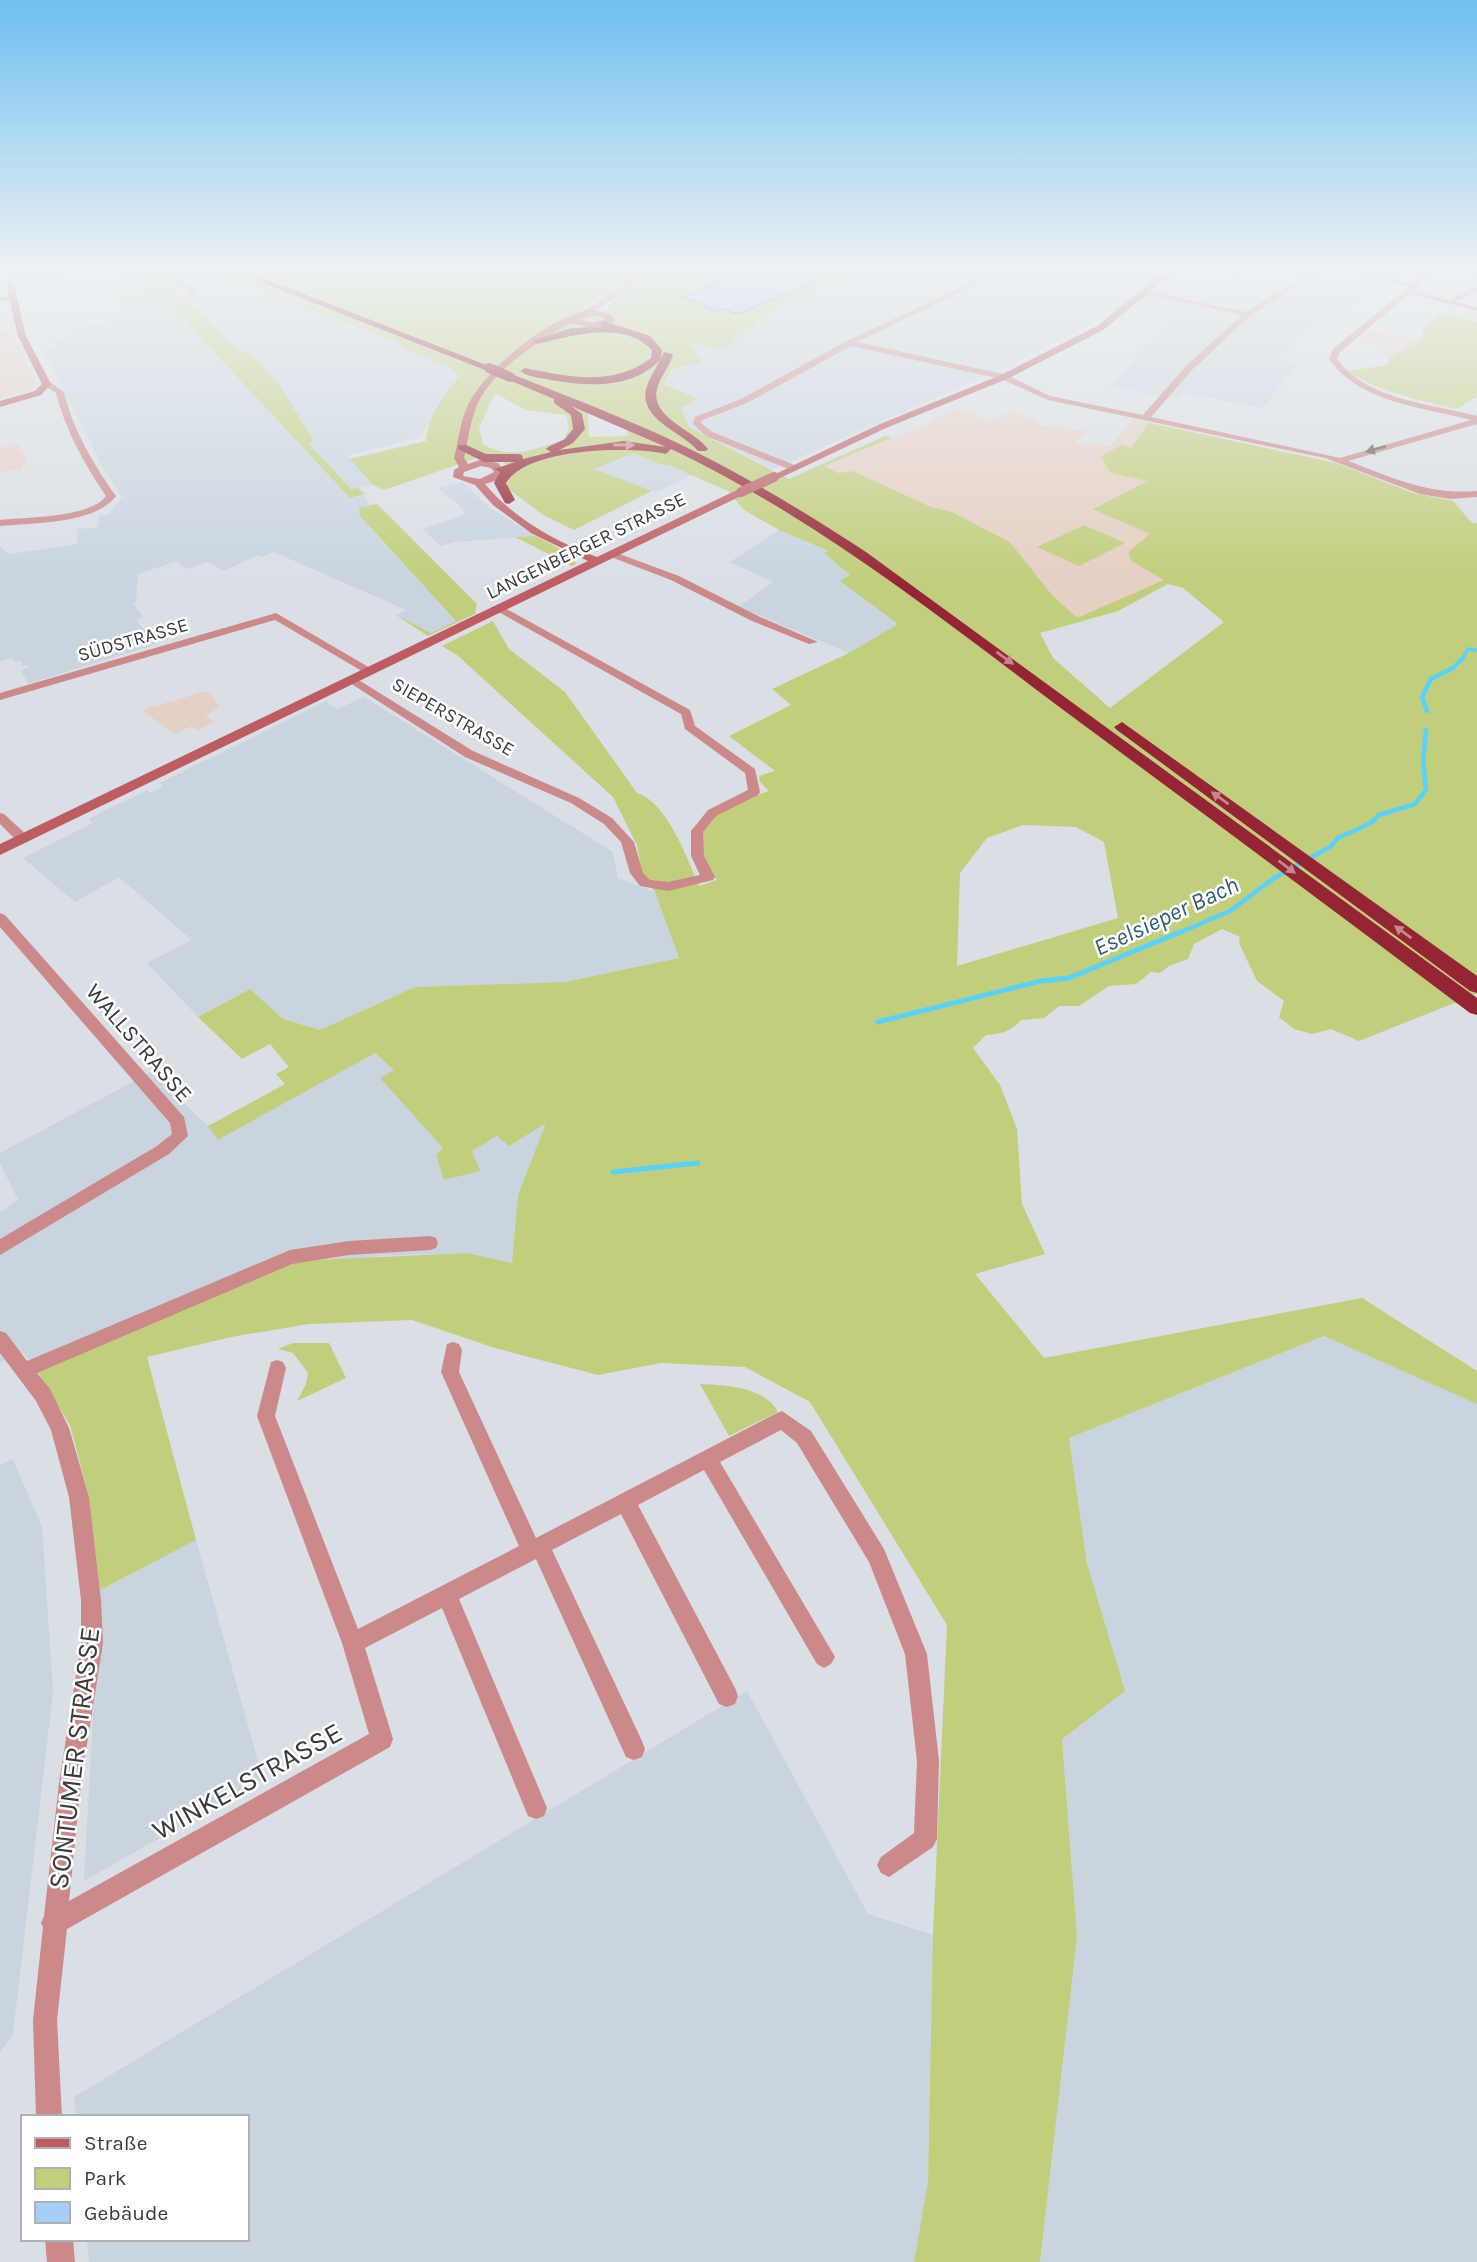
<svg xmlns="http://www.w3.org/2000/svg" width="1477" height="2262" font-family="Karla,sans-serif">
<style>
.built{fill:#c9d4df}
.education{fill:#e6cfc3}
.green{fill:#c1ce7b;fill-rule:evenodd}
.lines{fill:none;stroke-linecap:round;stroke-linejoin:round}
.stream-far2{stroke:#58d1fd;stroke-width:3.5}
.stream-far1{stroke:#58d1fd;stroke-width:4.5}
.stream{stroke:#58d1fd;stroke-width:5}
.building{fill:#a6cef9;stroke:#8e9398;stroke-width:2}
.minor{fill:#cc898a;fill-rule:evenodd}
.tertiary{fill:#cc898a;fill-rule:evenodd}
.secondary{fill:#bd5c61;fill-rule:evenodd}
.motorway{fill:#952534;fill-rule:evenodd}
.secondary-bridge{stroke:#bd5c61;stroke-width:10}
.motorway-bridge{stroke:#952534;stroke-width:10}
.oneway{fill:#c5878f}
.oneway2{fill:#645253}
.labels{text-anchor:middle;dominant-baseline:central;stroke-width:5;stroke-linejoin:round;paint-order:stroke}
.far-street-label{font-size:19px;fill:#383a3c;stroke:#fff}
.street-label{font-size:23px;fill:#383a3c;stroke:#fff}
.water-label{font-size:24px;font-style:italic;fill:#2b5c6f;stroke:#fff}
.near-street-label{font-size:28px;fill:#383a3c;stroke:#fff}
</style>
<rect width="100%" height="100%" fill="#d9dfe5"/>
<path class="built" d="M146 267H194L212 273 400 343 403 348 451 366 459 376 440 398 428 425 418 438 348 455 373 485 351 490 307 442 313 441 278 383 249 353 240 352 205 316Z
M838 267H1169L1151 276 1213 289 1233 277 1279 289 1296 279 1366 296 1342 315 1330 313 1306 330 1278 358 1298 363 1263 408 1183 393 1177 399 1110 386 1169 320 1111 309 1096 322 996 371 773 469 689 427 680 408 697 400 663 385 690 342 724 349 775 308 855 274Z
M161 297 350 498 363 495 371 505 360 508 372 530 456 621 431 633 396 615 406 610 274 552 262 557 258 555 223 571 208 562 187 569 177 561 138 574 136 602 133 604 143 617 136 620 156 644 28 684 21 670 28 668 27 665 23 666 20 660 14 662 12 658 0 661V546L8 554 77 544 78 529 98 527 99 516 109 514 122 497 102 466 43 350 55 347 51 339 70 336 67 331 126 318 117 307 120 305Z
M634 453 662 465 669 464 692 475 659 491H652L593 469Z
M463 482 491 509 536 536 455 542 441 546 422 529 464 515 463 509 438 488Z
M779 530 829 552 850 575 840 581 898 624 849 653 739 607 773 582 730 562Z
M364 697 613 852 618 878 655 892 679 958 565 982 415 987 320 1030 283 1019 249 989 198 1017 147 963 192 940 119 877 75 902 23 858 93 823 88 819 147 790 150 793 163 787 160 783 326 701 337 709Z
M375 1053 394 1070 380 1078 395 1095 444 1148 479 1170 472 1151 498 1136 509 1146 547 1122 518 1195 512 1263 467 1253 375 1256 37 1371 24 1353 0 1362V1212L18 1200 0 1163V1153L151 1072 208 1126 218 1140Z
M1324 1336 1477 1404V2262H1040L1077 1937 1062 1739 1087 1564 1069 1438Z
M13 1459 42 1527 53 1692 13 2034 0 2052V1465Z
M196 1540 263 1779 84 1881 100 1590Z
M747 1691 868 1914 933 1935 928 2182 914 2262H89L87 2239H247V2117H76L74 2097Z"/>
<path class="education" d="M11 329 35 382 29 390 0 398V332Z
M1369 330 1419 341 1389 358 1381 356 1380 353 1386 350 1375 346 1377 343 1359 338Z
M957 408 991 422 1011 411 1038 422 1039 426 1088 431 1077 440V443L1111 446 1133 419 1227 439 1094 508 1151 534 1128 553 1131 561 1165 580 1077 619 1052 595 1010 542 952 512 931 507 853 471 838 473 823 466 927 425 930 423 929 421Z
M18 444 28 462 23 464 22 469 0 473V448Z
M207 691 220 707 205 715 215 722 198 730 192 726 174 734 142 710Z"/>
<path class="green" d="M118 267H146L205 316 240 352 249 353 278 383 314 441 308 443 351 489 358 488 365 494 350 498 162 297 124 304 120 299 150 292 134 274 122 276Z
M194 267H631L614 287 581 308 607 311C615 293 638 288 649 267H838L856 274 775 308 723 350 690 342 701 363 673 368 663 384 698 399 681 408 689 427 789 479 885 436 892 438 824 466 838 473 853 471 931 507 952 512 1010 542 1052 595 1077 618 1164 580 1131 561 1128 552 1150 534 1093 509 1147 481 1111 473 1101 457 1122 444 1131 448 1149 423 1336 463 1413 493 1453 501 1472 523H1477V994L1359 1041 1331 1029 1312 1034 1294 1029 1279 1017 1284 1001 1257 981 1239 943 1240 937 1222 929 1194 944 1188 959 1169 966 1160 973 1151 972 1136 984 1109 986 1079 1006H1059L1044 1018 1021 1020C1012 1031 1001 1034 986 1035L973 1048 1000 1085 1017 1129 1022 1204 1045 1254 975 1274 1044 1358 1362 1298 1477 1371V1404L1324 1336 1069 1438 1087 1564 1125 1691 1062 1739 1077 1937 1040 2262H914L928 2182 933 1935 947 1625 810 1402 745 1367 661 1363 598 1375 495 1348 412 1320 309 1324 231 1337 147 1357 196 1540 100 1590 88 1493 70 1425 37 1371 295 1261 467 1253 512 1263 518 1195 546 1123 509 1146 497 1136 472 1151 480 1171 444 1180 436 1155 443 1148 380 1078 394 1070 375 1053 218 1140 208 1126 285 1084 276 1074 289 1067 270 1044 242 1059 198 1017 250 989 283 1019 320 1030 415 987 565 982 679 958 655 892 643 877 637 845 613 797 457 655 442 646 493 621 509 649 565 692 637 793C667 802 687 858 699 886L717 880C707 870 701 861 701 846 701 810 740 802 769 791L760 782 759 776 775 771 729 736 791 705 772 689 849 653 898 624 840 581 850 575 824 553 828 551 779 530 744 510 728 491 669 465H662L634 453 594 469 652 491 574 530 543 515 507 488 508 480 515 472 499 458 485 455 384 490 373 485 350 459 426 441C429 414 442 397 459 376L451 370 454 369 402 347 400 343ZM495 393 525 410 566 415 569 429 563 440C533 449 512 461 483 444L479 428ZM588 413 626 429 628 436 589 437ZM1168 584 1183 588 1224 622 1110 708 1053 658 1040 633 1118 611ZM1023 825 1076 827 1104 842 1118 918 957 966 960 873 987 838Z
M1442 313 1477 322V396L1457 409C1418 399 1380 393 1347 371L1388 365 1389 358 1419 341 1426 325Z
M377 504 477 604 475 612 477 613 428 636 396 615 431 633 456 621 360 516 359 508Z
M1084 525 1125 543 1079 566 1037 547Z
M536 536 573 556 576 564 572 566 515 537Z
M293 1343H329L346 1378 297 1401 306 1384 308 1373 293 1353 278 1349Z
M700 1384C725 1385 765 1387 778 1412L729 1436Z"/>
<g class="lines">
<path class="stream-far2" d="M1462 660 1468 649 1477 650"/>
<path class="stream-far1" d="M1427 711 1422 697 1431 679 1453 668 1463 658
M1174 935 1230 911 1274 878 1330 847 1338 838 1371 823 1379 815 1415 804 1426 790 1423 762 1426 730"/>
<path class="stream" d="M878 1022 1041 981 1069 978 1178 933
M613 1172 698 1163"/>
</g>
<path class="building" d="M752 267H796L828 276 738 314 722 309 717 311 683 297 718 283 709 280 740 268Z"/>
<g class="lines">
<path class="minor" d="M82 267H100L40 277 32 283 28 281 36 274Z
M151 267 173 272 197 294 190 296 169 274Z
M1004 267H1012L857 342 1007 375 1050 396 1143 415 1186 366 1242 315 1145 294 1142 290 1246 312 1318 267H1326L1250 316 1192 370 1151 417 1340 458 1471 420C1423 407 1360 403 1329 359L1333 349 1409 287 1337 267H1348L1413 284 1428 267H1434L1424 281 1413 291 1449 300 1477 286V291L1456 302 1477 307V311L1409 294 1340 352 1337 359C1366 400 1432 404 1477 416V424L1348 461C1394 478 1427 495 1477 491V497L1450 499 1420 494 1325 458 1048 400 1001 379 851 346 747 403 702 420 701 423 712 432 797 466V470H791L706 436 693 424 695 417 741 399 847 341Z
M1472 267H1477V274L1475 273Z
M16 295V299L0 301V297Z
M44 382H50L64 392C73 430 94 465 116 496 96 524 32 523 0 526V520C26 517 90 518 106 496 85 465 65 430 56 393L44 386Z
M611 553H617L679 576 760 617 818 642 809 644 752 621 671 580 611 557Z
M501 606 690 710 695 726 755 769 760 792 758 795 716 816 703 832 704 856 715 877 713 880 668 891 640 886 630 873 621 842 604 824 571 803 465 757 347 681 357 679 473 751 579 798 612 818 634 842 643 873 650 880 668 882 700 875 691 856V831L708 810 748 790 745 773 685 729 681 714 497 611 496 609Z
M276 613 377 672 367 674 275 620 0 700V693Z
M0 813 4 814 28 836V842H18L0 824Z
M0 913 5 915 184 1117 188 1136 169 1154 0 1255V1239L157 1146 172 1134 170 1123 0 927Z
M430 1236 436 1238 438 1243 436 1248 430 1250 349 1255 292 1264 37 1373 50 1389 69 1428 89 1497 101 1600 103 1643 81 1783 69 1901 369 1734 342 1643 257 1416 271 1362 277 1360 283 1362 286 1368 275 1416 358 1629 519 1546 441 1372 447 1344 453 1342 459 1344 462 1350 459 1372 536 1538 775 1414 782 1411 811 1431 884 1549 927 1654 939 1761 937 1839 933 1847 889 1877 881 1873 877 1865 881 1857 914 1833 917 1761 905 1654 869 1562 797 1443 781 1430 720 1462 831 1650 835 1657 831 1664 824 1668 817 1664 704 1470 638 1505 735 1688 738 1696 735 1704 727 1707 719 1704 621 1514 552 1550 642 1741 645 1749 642 1757 634 1760 626 1757 536 1559 459 1599 547 1808 544 1816 536 1819 528 1816 442 1608 365 1648 393 1739 390 1747 67 1929 57 2020 62 2117H36L33 2020 43 1927 41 1923 44 1916 59 1783 81 1643V1600L69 1497 51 1430 36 1401 0 1353V1331L6 1333 27 1361 290 1250 349 1241Z
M45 2239H73L75 2262H47Z"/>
<path class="tertiary" d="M48 267H61L15 279 11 277Z
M635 267H643L627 289 590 315H584V311L622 285Z"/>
<path class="secondary" d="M1177 267H1186L1162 282 1103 330 1007 379 886 428 778 479 769 477 880 424 1001 375 1097 326 1156 278Z
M10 283 14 285 26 336 51 384 41 395 0 407V401L35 391 42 384 18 336 6 285Z
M592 310 607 313 615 318 611 325 591 328 570 323C537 343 494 368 477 405 470 422 468 440 464 458L468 464 480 460 498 463 505 472 495 481 485 484C513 518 556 542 597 557L737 490H745V494L0 855V844L588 561 531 533 493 505 475 485 453 477 454 470 459 467 454 458C459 440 460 421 468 405 485 369 552 314 592 310ZM596 315 606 319 591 323 579 319ZM481 466 491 468 494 472 480 479 463 476 464 472Z"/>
<path class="motorway" d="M222 267H235L494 368 485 370Z
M603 321 650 336 662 350 661 359C633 389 589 387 551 380 541 378 528 377 520 371L525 368C569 377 613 387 651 358L652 350C624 320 573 335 538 344L533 341 571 328 603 327 598 324Z
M664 352 673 354C670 367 660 376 657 389 650 418 694 430 708 449L706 451H698C682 431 636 419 647 386 651 375 659 363 664 352Z
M506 375H514C572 398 630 420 686 447 749 478 808 514 866 552L1477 998V1015L1470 1013C1332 909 1193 806 1054 703 932 611 810 515 671 449L666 454C629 446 527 448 506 483L515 500 509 504 505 503 494 483 500 472 494 469 515 462H484L458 449V445H466L486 454H518L522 455 523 459 551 452 546 449 548 447 565 439 573 429 571 415 554 403V399L506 379ZM571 406 666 447 624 441 559 450 573 443 585 429 582 414Z
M1122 722 1477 976V993L1470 991 1117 730 1114 727Z"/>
<path class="secondary-bridge" d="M741 492 774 477"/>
<path class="motorway-bridge" d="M489 368 510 377"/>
</g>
<defs><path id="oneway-solid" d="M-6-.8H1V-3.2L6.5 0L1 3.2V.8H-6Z" transform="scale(1.75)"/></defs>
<g class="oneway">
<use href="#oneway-solid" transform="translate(624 445)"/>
<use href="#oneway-solid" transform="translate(1005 658) rotate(36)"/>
<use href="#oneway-solid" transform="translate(1220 798) rotate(-144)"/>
<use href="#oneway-solid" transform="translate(1287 867) rotate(37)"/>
<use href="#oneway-solid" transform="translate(1403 932) rotate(-144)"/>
</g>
<use class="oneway2" href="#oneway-solid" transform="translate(1376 449) rotate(164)"/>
<linearGradient id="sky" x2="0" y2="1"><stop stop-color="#6ec0f0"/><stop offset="0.46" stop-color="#eef1f3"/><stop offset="1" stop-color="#eef1f3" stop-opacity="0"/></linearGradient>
<rect width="1477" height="584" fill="url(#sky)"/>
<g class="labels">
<g class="far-street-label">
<text transform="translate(586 546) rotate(-26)">LANGENBERGER STRASSE</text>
<text transform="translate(133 640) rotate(-16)">SÜDSTRASSE</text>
<text transform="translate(453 717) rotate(30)">SIEPERSTRASSE</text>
</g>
<g class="street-label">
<text transform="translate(139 1043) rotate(49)">WALLSTRASSE</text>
</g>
<g class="water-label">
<text transform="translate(1166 916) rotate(-25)">Eselsieper Bach</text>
</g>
<g class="near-street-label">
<text transform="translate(74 1758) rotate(-83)">SONTUMER STRASSE</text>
<text transform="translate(247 1781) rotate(-29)">WINKELSTRASSE</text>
</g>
</g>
<rect x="21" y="2115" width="228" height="126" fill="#ffffff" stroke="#afb0b1" stroke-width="2"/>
<rect x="35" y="2138" width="35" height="10" fill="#bd5c61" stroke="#afb0b1" stroke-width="2"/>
<text x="84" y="2150" font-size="21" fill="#383a3c">Straße</text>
<rect x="35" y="2168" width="35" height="21" fill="#c1ce7b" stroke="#afb0b1" stroke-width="2"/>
<text x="84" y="2185" font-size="21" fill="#383a3c">Park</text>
<rect x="35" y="2202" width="35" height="21" fill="#a6cef9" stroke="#afb0b1" stroke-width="2"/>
<text x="84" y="2220" font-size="21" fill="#383a3c">Gebäude</text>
</svg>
